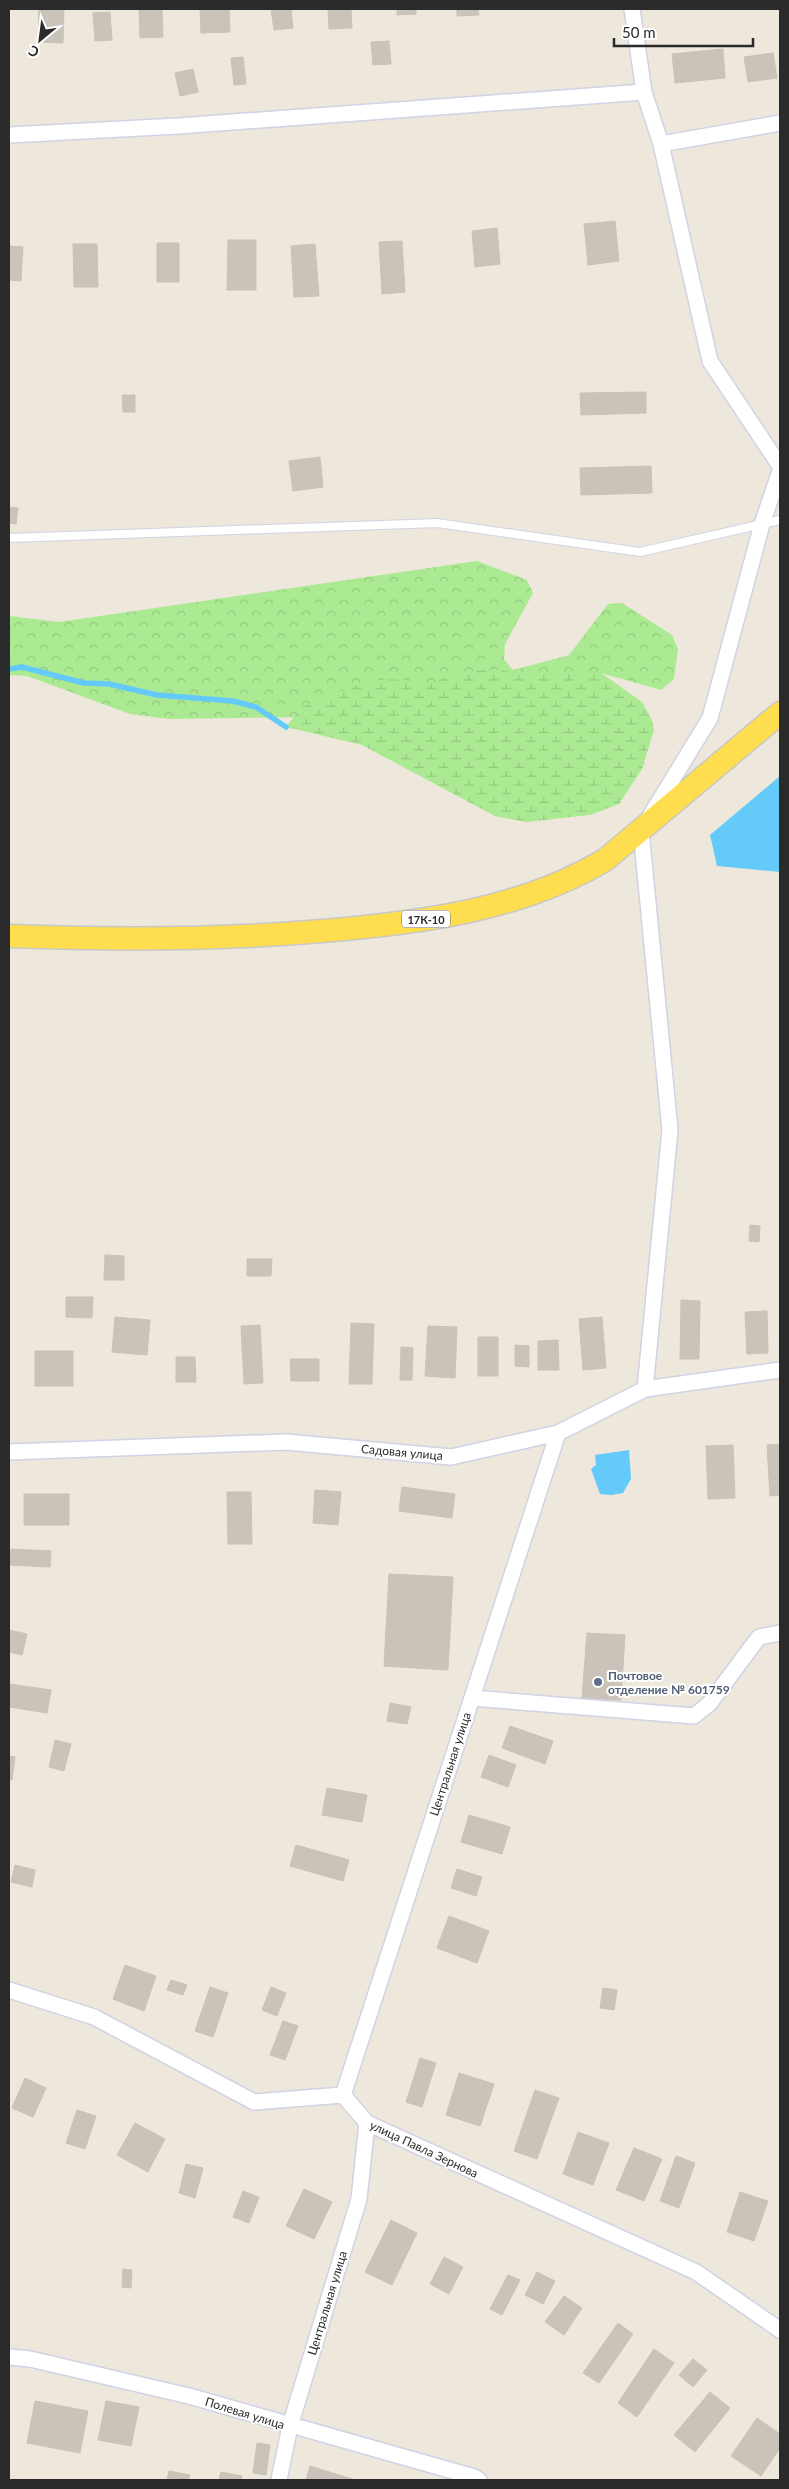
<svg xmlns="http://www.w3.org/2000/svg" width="789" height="2489" font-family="Lato,sans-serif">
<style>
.forest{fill:url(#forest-crowns)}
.wetland{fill:url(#wetland-marsh)}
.water{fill:#63cafa}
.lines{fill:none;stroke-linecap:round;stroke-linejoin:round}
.stream{stroke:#63cafa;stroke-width:5.5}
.building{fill:#c9c3ba;stroke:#c9c3b4}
.lane-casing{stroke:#d0d3e5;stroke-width:10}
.street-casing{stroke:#d0d3e5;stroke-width:18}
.primary-casing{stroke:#c8c8c8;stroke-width:25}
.lane{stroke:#fff;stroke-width:8}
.street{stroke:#fff;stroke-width:15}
.primary{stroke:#fede4f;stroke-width:22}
.service-dot{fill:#5c6f8a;stroke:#fff;stroke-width:2}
.labels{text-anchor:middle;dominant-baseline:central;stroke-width:4;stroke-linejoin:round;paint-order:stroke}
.shield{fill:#fff;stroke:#6a6a6a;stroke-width:1}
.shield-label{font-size:11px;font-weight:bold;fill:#2a2a2a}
.street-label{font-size:12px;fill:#2a2a2a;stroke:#fff}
.service-label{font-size:12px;font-weight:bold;fill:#4e5e75;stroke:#fff;text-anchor:start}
</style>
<defs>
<pattern id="forest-crowns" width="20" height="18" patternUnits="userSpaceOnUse" patternTransform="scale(1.25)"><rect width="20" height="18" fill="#abea92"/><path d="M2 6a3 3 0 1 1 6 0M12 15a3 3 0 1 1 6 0" fill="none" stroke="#93c97e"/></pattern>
<pattern id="wetland-marsh" width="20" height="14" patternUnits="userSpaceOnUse" patternTransform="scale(1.25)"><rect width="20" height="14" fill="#abea92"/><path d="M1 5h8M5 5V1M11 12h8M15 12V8" fill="none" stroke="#93c97e"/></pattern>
</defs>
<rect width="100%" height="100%" fill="#eee7db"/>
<path class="forest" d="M477 561 527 580 533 593 505 644 504 659 513 670 569 655 608 604 622 603 672 635 678 649 674 679 661 690 601 673 318 717 169 719 130 714 27 676 9 675V616L59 622Z"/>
<path class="wetland" d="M498 670 530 675 601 673 642 702 652 720 654 730 642 769 619 804 590 815 526 822 495 816 362 745 286 727 302 707 365 682 389 679 432 683 463 671Z"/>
<path class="water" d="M780 776V872L717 866 710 835Z
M629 1450 631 1479 623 1493 611 1495 600 1494 591 1469 596 1465 595 1455Z"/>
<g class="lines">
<path class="stream" d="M9 669 22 667 84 683 109 684 157 695 233 701 256 707 286 727"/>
</g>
<path class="building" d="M39 9H64L63 43 38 42Z
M139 9H162L163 37 140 38Z
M200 9H229L230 32 201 33Z
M271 9H291L293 28 274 30Z
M328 9H351L352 28 329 29Z
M397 9H416V14L397 15Z
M457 9H478L479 15 457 16Z
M110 12 112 40 95 41 93 13Z
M389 41 391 64 373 65 371 42Z
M723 49 725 78 675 83 672 54Z
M773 53 777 78 748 82 744 57Z
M243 57 246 84 234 85 231 58Z
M193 69 198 92 180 96 175 73Z
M615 221 619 261 588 265 584 224Z
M497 228 500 264 475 267 472 231Z
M228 240H256V290H227Z
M402 241 405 292 382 294 379 242Z
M157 243H179V282H157Z
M73 244H97L98 287H74Z
M315 244 319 296 294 297 291 246Z
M9 246 23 247 21 281 9 280Z
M646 392V413L581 415 580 393Z
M122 395H135V412H123Z
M320 457 323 487 293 491 289 461Z
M651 466 652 493 581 495 580 468Z
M9 507 18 508 16 524 9 523Z
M750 1225 760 1226 759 1242 749 1241Z
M105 1255 124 1256V1280H104Z
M247 1259H272L271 1276H247Z
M66 1297H93L92 1318 66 1317Z
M681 1300 700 1301 699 1359H680Z
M767 1311 768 1353 747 1354 745 1312Z
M115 1317 150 1320 147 1355 112 1352Z
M602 1317 606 1368 583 1370 579 1319Z
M351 1323 374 1324 372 1384H349Z
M260 1325 263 1383 244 1384 241 1326Z
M428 1326 457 1327 455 1378 425 1376Z
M478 1337H498V1376H478Z
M558 1340 559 1370H538V1341Z
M515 1345 529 1346V1367L515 1366Z
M401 1347 413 1348 412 1380H400Z
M35 1351H73V1386H35Z
M176 1357H195L196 1382H176Z
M290 1359H319V1381H291Z
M780 1444V1495L770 1496 767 1445Z
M733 1445 735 1498 708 1499 706 1446Z
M402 1487 455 1494 452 1518 399 1511Z
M315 1490 341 1492 338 1525 313 1523Z
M227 1492H251L252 1544H228Z
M24 1494H69V1525H24Z
M11 1549 51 1551 50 1567 10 1565Z
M389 1574 453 1577 448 1670 384 1666Z
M9 1630 27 1634 22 1655 9 1652Z
M587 1633 625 1635 621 1700 582 1698Z
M9 1684 51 1690 47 1713 9 1707Z
M390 1703 411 1707 407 1724 387 1721Z
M510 1726 553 1741 545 1764 502 1748Z
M55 1740 71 1744 64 1771 49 1767Z
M489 1755 516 1765 508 1787 481 1777Z
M9 1756 15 1757 12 1780 9 1779Z
M327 1788 367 1795 362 1822 322 1815Z
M469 1815 510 1827 502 1854 461 1842Z
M296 1845 349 1860 343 1881 290 1866Z
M15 1865 35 1870 32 1887 11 1882Z
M457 1869 482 1877 476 1896 451 1888Z
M449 1916 489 1931 477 1963 437 1948Z
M125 1965 156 1976 144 2011 113 1999Z
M171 1980 187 1985 183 1995 167 1990Z
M210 1987 228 1993 213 2037 195 2031Z
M271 1987 286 1993 277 2016 262 2010Z
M603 1988 617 1990 614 2010 600 2008Z
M283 2021 298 2026 285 2060 270 2055Z
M420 2058 436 2063 422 2107 406 2102Z
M459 2073 494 2084 480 2126 446 2115Z
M25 2078 46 2088 33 2117 12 2108Z
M535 2090 559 2098 537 2159 514 2151Z
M77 2110 96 2116 85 2149 66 2143Z
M135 2123 165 2139 148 2172 117 2155Z
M578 2132 609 2143 593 2185 563 2174Z
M634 2148 662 2159 644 2201 616 2190Z
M676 2156 695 2163 679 2208 660 2201Z
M186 2164 203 2168 195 2198 179 2193Z
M304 2189 332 2202 314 2239 286 2226Z
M243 2191 259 2197 249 2223 233 2217Z
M740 2192 768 2201 754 2241 727 2232Z
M391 2220 417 2233 392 2285 365 2272Z
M444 2257 463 2267 449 2294 430 2284Z
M123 2269 132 2270 131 2288 122 2287Z
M537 2272 555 2281 543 2304 525 2295Z
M508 2275 520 2280 502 2315 490 2309Z
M564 2296 582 2308 564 2335 545 2322Z
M618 2323 633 2334 599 2383 583 2373Z
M654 2349 674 2363 637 2417 618 2403Z
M693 2359 707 2370 693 2387 679 2375Z
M710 2392 730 2408 695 2452 674 2435Z
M35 2401 88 2411 80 2453 27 2443Z
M106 2401 139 2407 131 2446 98 2440Z
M757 2418 780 2434V2448L761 2476 731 2456Z
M257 2443 270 2445 266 2475 253 2473Z
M310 2466 355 2480H306Z
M169 2471 190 2475 188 2480H167Z
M221 2472 242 2476 241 2480H219Z"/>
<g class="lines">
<g class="lane-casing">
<path id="lane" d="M9 538 437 523 640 552 780 520"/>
</g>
<g class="street-casing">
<path id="street" d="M632 9 644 92 661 144 710 361 780 466
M9 135 178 126 644 92
M661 144 780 123
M645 1389 670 1130 641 831 710 718 762 524 780 471
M9 1452 286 1442 451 1457 558 1433 645 1389 780 1370
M472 1698 694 1716 709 1704 759 1637 780 1633
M9 1990 94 2017 254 2102 343 2095 367 2123 696 2272 780 2330
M343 2095 558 1433
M9 2357 30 2359 189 2396 474 2477 479 2480
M279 2480 290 2426 359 2199 367 2123"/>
</g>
<g class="primary-casing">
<path id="primary" d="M9 936C113 940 218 940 322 931 419 923 521 910 605 860L780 713"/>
</g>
<use href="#lane" class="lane"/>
<use href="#street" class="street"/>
<use href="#primary" class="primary"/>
</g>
<circle class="service-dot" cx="598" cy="1682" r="5"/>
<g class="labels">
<rect class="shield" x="402" y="910.5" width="48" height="17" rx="4"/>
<g class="shield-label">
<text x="426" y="919">17К-10</text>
</g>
<g class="street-label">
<text transform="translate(402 1452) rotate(5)">Садовая улица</text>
<text transform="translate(450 1764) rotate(-72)">Центральная улица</text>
<text transform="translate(424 2149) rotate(25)">улица Павла Зернова</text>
<text transform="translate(327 2303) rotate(-73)">Центральная улица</text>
<text transform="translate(245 2413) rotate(17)">Полевая улица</text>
</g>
<g class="service-label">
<text x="608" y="1675">Почтовое<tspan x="608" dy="14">отделение № 601759</tspan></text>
</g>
</g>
<rect width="789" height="2489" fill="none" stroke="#2a2a2a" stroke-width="20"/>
<g transform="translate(40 40) rotate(209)" stroke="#ffffff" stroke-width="4" paint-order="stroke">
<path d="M0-4L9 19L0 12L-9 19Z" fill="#2a2a2a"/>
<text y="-8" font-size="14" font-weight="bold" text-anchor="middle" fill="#2a2a2a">С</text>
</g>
<path d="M614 38v8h139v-8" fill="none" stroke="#2a2a2a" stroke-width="2.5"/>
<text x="622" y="38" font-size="15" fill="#2a2a2a" stroke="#ffffff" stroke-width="4" paint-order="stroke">50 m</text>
</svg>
